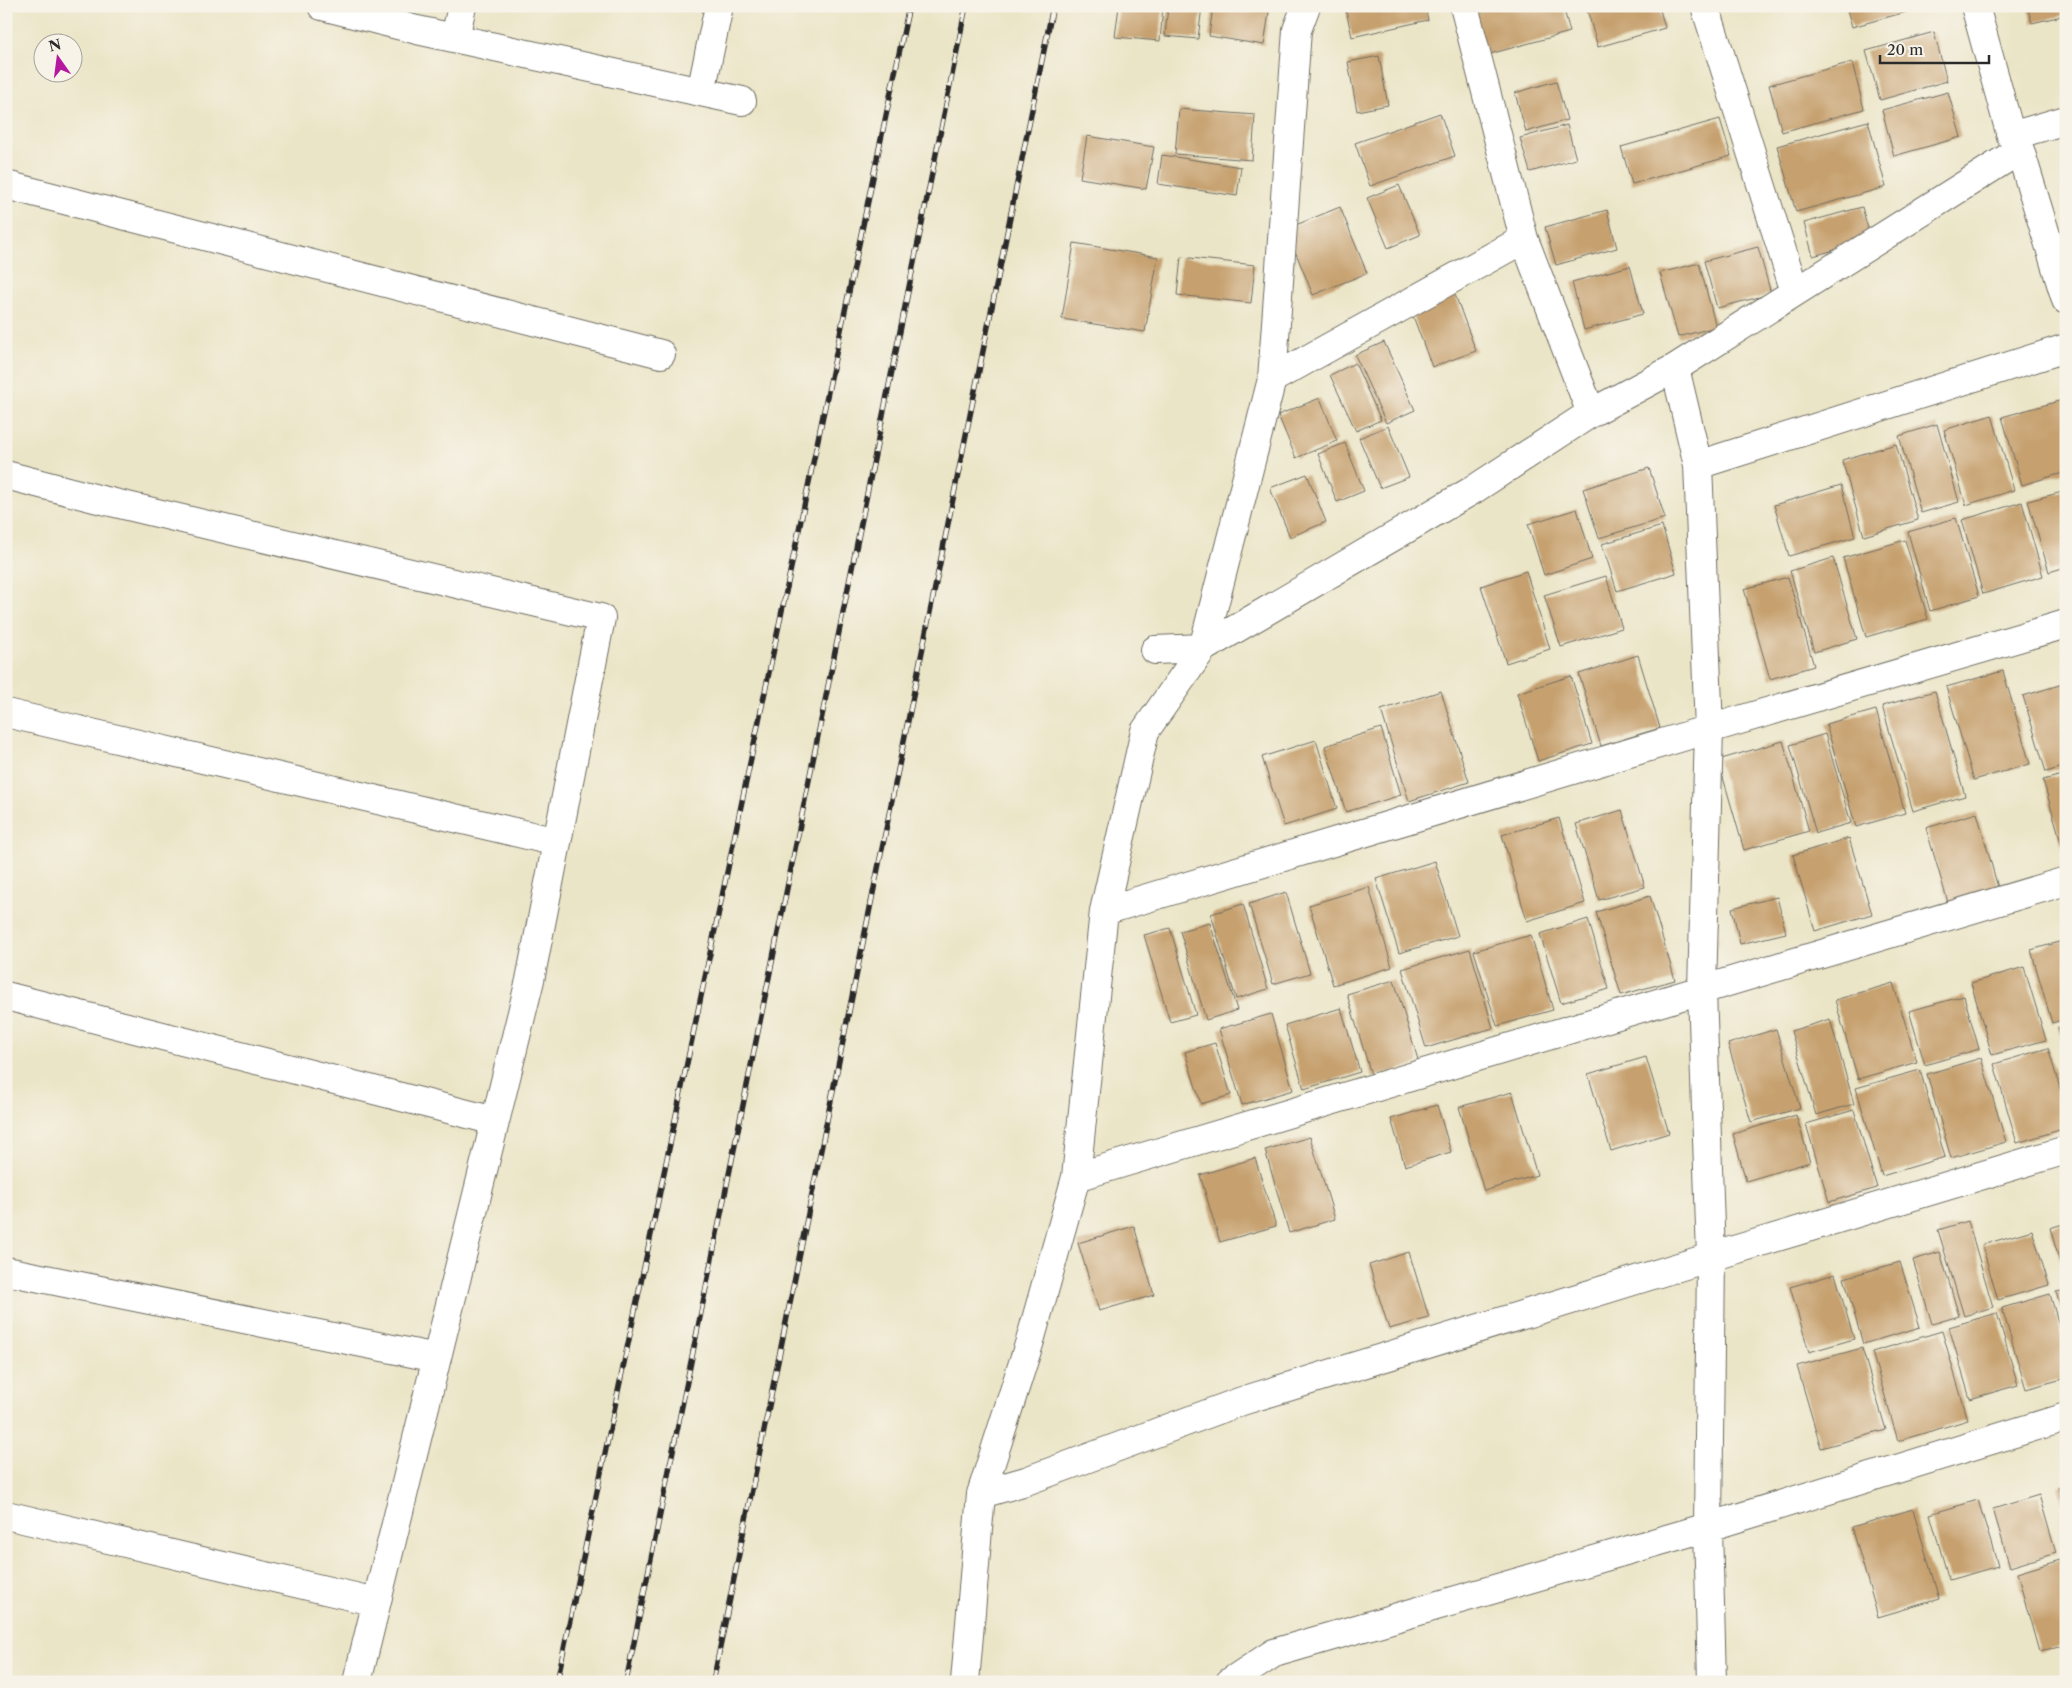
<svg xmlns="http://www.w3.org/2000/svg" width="2072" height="1688" font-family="'Libre Caslon Text',serif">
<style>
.building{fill:#c6a06e}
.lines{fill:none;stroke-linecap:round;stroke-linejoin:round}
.minor-casing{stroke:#6e6c62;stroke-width:30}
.minor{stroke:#fff;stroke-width:28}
.rail-casing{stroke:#2b2b2b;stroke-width:5.5}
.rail{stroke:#f7f3e8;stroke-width:4;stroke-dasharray:11;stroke-linecap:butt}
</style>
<rect width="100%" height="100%" fill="#f7f3e8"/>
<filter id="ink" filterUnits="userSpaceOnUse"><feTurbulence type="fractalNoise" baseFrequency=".02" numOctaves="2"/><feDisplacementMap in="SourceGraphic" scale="10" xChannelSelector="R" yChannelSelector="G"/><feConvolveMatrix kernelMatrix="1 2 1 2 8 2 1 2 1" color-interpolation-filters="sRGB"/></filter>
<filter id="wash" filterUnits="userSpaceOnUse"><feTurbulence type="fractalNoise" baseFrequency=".0096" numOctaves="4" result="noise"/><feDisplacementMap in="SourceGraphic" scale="20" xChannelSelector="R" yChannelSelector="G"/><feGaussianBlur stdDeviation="1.12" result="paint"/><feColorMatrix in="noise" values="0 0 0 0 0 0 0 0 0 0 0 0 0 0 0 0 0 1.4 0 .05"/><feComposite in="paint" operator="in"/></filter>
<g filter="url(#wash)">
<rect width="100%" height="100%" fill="#ebe5c7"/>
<g id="blocks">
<path class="building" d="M1119 6H1163L1160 41 1115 37Z
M1168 6H1202L1198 39 1165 36Z
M1213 6H1270L1264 45 1209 36Z
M1345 6H1425L1428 20 1352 37Z
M1472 6H1563L1570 32 1486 55Z
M1586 6H1659L1665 28 1598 47Z
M1846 6H1924V7L1852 27Z
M2027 6H2066V15L2032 23Z
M1934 32 1947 81 1880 100 1866 51Z
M1379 56 1388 105 1357 111 1348 62Z
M1852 62 1864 109 1782 132 1769 85Z
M1556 81 1567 120 1526 132 1515 93Z
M1948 92 1961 137 1894 156 1882 110Z
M1179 109 1255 115 1252 160 1175 154Z
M1440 113 1455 156 1370 186 1355 143Z
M1720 119 1731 156 1632 184 1621 147Z
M1868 121 1886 187 1796 212 1777 146Z
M1567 125 1576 159 1530 172 1520 138Z
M1087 136 1154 147 1146 189 1080 178Z
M1162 155 1241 167 1237 196 1158 184Z
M1399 185 1420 235 1388 248 1367 198Z
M1340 207 1367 273 1313 295 1286 229Z
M1862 207 1871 240 1813 256 1804 223Z
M1607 210 1617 248 1556 265 1545 227Z
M1074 243 1158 257 1145 332 1062 319Z
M1758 247 1771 294 1717 308 1704 261Z
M1181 257 1255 265 1251 303 1177 295Z
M1699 263 1716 327 1678 337 1660 273Z
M1630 266 1643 314 1584 330 1572 282Z
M1454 292 1476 351 1432 367 1410 308Z
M1384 342 1415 410 1386 423 1355 355Z
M1355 363 1381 420 1356 431 1330 375Z
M1320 398 1337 441 1296 458 1278 415Z
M2066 399V472L2022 485 2002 417Z
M1992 415 2014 490 1966 505 1944 430Z
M1937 424 1959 502 1921 513 1899 436Z
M1388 426 1409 477 1380 488 1359 438Z
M1345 443 1364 491 1337 502 1318 454Z
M1896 444 1918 520 1864 536 1842 460Z
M1649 468 1665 518 1599 538 1583 489Z
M1307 474 1326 522 1290 537 1270 488Z
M1841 485 1855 537 1789 556 1774 505Z
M2066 491V567L2049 572 2028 501Z
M2022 502 2043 576 1983 594 1962 520Z
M1577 509 1592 559 1544 575 1528 524Z
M1956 518 1979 596 1930 611 1908 532Z
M1662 526 1676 573 1617 591 1602 544Z
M1905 540 1928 619 1866 637 1843 558Z
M1833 558 1857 639 1814 652 1790 571Z
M1526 571 1550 649 1506 663 1481 586Z
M1606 576 1622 628 1561 647 1544 595Z
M1788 577 1814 666 1770 679 1744 589Z
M1638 655 1660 728 1601 746 1579 674Z
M2003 671 2030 764 1974 780 1946 687Z
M1571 676 1592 744 1538 761 1517 693Z
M2066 683V766L2046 772 2023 696Z
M1441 691 1469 782 1409 801 1381 710Z
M1935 691 1965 796 1913 811 1882 706Z
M1876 710 1905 813 1856 827 1826 724Z
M1381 728 1401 795 1346 812 1325 746Z
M1825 734 1851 823 1816 833 1790 745Z
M1316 740 1337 809 1284 826 1262 757Z
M1783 741 1809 831 1744 850 1718 760Z
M2066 774V856H2065L2043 780Z
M1622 810 1645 887 1599 900 1576 824Z
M1977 813 1999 891 1949 906 1926 828Z
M1559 818 1585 903 1527 921 1502 835Z
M1849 838 1872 914 1815 931 1793 855Z
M1435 861 1458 936 1399 953 1376 879Z
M1369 887 1392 967 1333 985 1309 905Z
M1286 892 1310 973 1273 984 1249 904Z
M1650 896 1675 980 1621 995 1596 912Z
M1777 897 1786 933 1740 944 1732 908Z
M1243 904 1268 989 1236 999 1211 914Z
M1588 919 1609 989 1561 1003 1540 934Z
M1210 923 1237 1010 1206 1020 1180 931Z
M1170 928 1196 1015 1170 1022 1144 935Z
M1531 935 1553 1010 1497 1026 1474 951Z
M2066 940V1019L2052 1023 2031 950Z
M1470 949 1493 1028 1426 1048 1402 969Z
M2024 967 2046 1040 1992 1055 1971 983Z
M1394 980 1419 1063 1372 1078 1347 994Z
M1893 983 1917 1062 1858 1079 1835 1000Z
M1964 996 1979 1049 1925 1065 1909 1011Z
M1341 1008 1360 1072 1304 1089 1285 1025Z
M1271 1014 1293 1090 1242 1105 1219 1029Z
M1830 1019 1854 1104 1816 1115 1791 1031Z
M2066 1025V1053H2065L2058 1027Z
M1776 1029 1800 1108 1751 1122 1728 1044Z
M1215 1043 1231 1095 1201 1104 1185 1052Z
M2048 1048 2066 1109V1128L2017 1143 1994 1064Z
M1646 1057 1669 1133 1611 1151 1588 1074Z
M1981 1058 2006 1142 1951 1158 1927 1074Z
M1920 1070 1945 1157 1882 1176 1856 1088Z
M1512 1092 1537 1175 1484 1191 1459 1107Z
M1437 1105 1451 1152 1405 1166 1391 1119Z
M1854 1110 1877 1188 1829 1202 1806 1124Z
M1796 1115 1810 1162 1746 1181 1733 1134Z
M1310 1137 1335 1219 1289 1233 1265 1150Z
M1255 1158 1276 1226 1220 1242 1200 1175Z
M1968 1221 1993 1307 1964 1316 1938 1230Z
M2066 1223V1276H2064L2050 1228Z
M1134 1226 1154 1295 1099 1311 1078 1243Z
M2032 1230 2049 1285 1998 1300 1982 1245Z
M1409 1252 1429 1318 1389 1329 1369 1265Z
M1940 1252 1959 1316 1932 1324 1913 1260Z
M1900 1262 1920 1327 1863 1344 1844 1278Z
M1835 1274 1854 1339 1809 1352 1790 1287Z
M2066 1290V1323H2065L2056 1292Z
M2050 1294 2066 1349V1378L2026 1389 2002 1308Z
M1997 1313 2018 1385 1970 1399 1949 1327Z
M1942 1331 1968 1420 1898 1441 1872 1352Z
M1862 1348 1886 1430 1821 1448 1797 1366Z
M2066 1485V1512H2065L2058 1487Z
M2039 1495 2056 1553 2010 1567 1993 1509Z
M1978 1500 1998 1566 1949 1580 1930 1514Z
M1913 1509 1939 1599 1878 1617 1852 1527Z
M2060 1560 2066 1582V1644L2039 1652 2017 1573Z"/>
</g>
</g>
<g filter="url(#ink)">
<use href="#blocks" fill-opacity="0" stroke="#6e6c62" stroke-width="1"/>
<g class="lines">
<g class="minor-casing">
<path id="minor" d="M322 6 417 30 742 101
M1464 6 1524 239 1591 413
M1705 6 1795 292
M1975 6 2011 136 2020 150 2066 300
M455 38 462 6
M701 92 719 6
M2011 136 2066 120
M6 185 661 354
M1675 368 1698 465 1709 729 1702 990 1711 1257 1708 1527 1712 1682
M1272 379 1524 239
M1698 465 2066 348
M6 475 98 499 601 618 530 980 357 1682
M1155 650 1203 648 1473 490 1591 413 1675 368 2020 150
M6 713 557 842
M1104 911 1709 729 2066 624
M6 996 495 1121
M1076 1177 2066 881
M6 1271 437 1358
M981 1494 1026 1481 1242 1401 1711 1257 2066 1150
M6 1515 376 1602
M965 1682 981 1494 1030 1341 1076 1177 1104 911 1145 731 1203 648 1272 379 1297 30 1306 6
M1230 1682 1274 1653 1708 1527 2066 1417"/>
</g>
<use href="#minor" class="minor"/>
<g class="rail-casing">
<path id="rail" d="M557 1682 909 6
M626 1682 966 6
M713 1682 1053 6"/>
</g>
<use href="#rail" class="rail"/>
</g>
</g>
<rect width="2072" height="1688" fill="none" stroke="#f7f3e8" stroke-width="25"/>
<g transform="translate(58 58) rotate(346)"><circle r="24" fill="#f7f3e8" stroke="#a5a39c"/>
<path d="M0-4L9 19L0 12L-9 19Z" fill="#b5179e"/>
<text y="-8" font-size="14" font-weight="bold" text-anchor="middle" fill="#2b2b2b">N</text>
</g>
<path d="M1880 55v8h109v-8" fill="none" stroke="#2b2b2b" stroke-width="2.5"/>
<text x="1887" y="55" font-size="15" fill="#2b2b2b" stroke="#f7f3e8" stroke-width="4" paint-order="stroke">20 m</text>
</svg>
